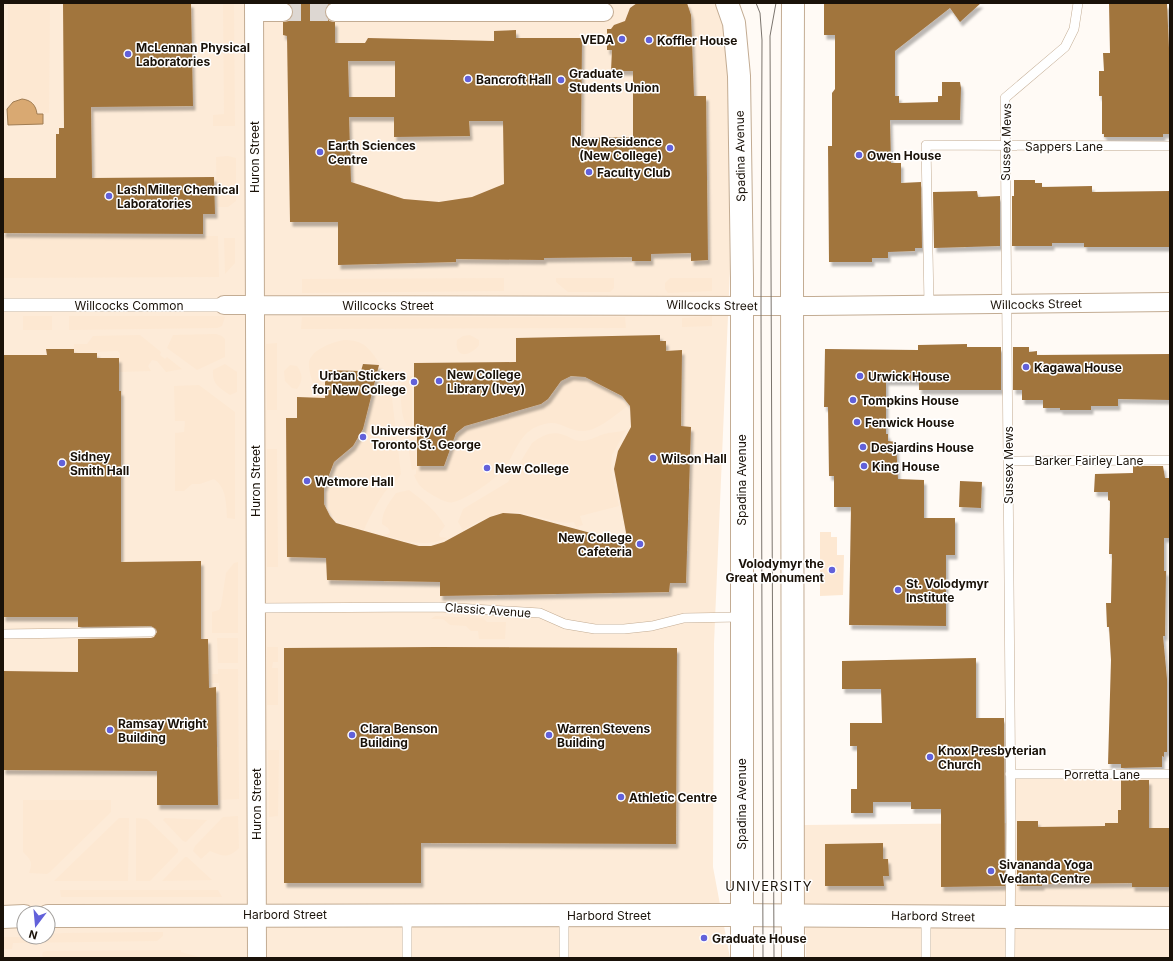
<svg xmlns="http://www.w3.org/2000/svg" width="1173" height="961" font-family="Inter,sans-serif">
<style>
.built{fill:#fdebd8;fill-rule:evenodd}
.green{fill:#fde8d2}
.water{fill:#d9a972;stroke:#a07c52}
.building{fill:#a1743e;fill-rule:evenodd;filter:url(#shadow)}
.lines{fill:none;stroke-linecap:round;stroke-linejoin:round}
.minor-tunnel{stroke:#ddd7d2;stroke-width:18;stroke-dasharray:18 9;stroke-linecap:butt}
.service-casing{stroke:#c3ac93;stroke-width:10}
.pedestrian-casing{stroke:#c3ac93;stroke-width:14}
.minor-casing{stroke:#c3ac93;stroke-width:20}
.tertiary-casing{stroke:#c3ac93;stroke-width:24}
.secondary-casing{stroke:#c3ac93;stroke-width:24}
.primary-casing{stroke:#c3ac93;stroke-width:24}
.service{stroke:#fff;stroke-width:9}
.pedestrian{stroke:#fff;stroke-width:13}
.minor{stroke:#fff;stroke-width:18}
.tertiary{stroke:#fff;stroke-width:22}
.secondary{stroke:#fff;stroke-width:22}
.primary{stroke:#fff;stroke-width:22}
.tram{stroke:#7b746d;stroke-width:1}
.poi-dot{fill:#6261da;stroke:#fff;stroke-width:1.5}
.labels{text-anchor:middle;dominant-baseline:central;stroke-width:3;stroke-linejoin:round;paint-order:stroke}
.poi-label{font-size:12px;font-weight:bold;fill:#1a1209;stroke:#fff;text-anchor:start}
.street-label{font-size:12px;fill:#1a1209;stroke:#fff}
.neighbourhood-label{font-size:13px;letter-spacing:1px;fill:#1a1209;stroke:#fff}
</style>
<defs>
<filter id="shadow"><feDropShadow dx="2.5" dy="4.5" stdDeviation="1" flood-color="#0004"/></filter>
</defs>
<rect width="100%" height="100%" fill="#fffaf5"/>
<path class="built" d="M3 3H719L729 37 730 269 714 644 713 867 730 958H3ZM24 913H48V937H24Z
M1010 774 1170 776V958H806L803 825 1010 823Z"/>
<path class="green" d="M8 3H50L49 113 37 114 31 102 22 99 7 109Z
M223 3H234L235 126H213V115L224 114Z
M228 156 236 158V201L228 207H217L216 157Z
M3 235 218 236 219 277 3 278Z
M224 238H235V263L225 274Z
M504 278V291L302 293V279Z
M556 278H614V288L610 292H568L556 282Z
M670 278H712V291L668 293 665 289V283Z
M23 316H52V330H23Z
M69 316H218L225 317 222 326 217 328 69 330Z
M712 316V326L682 327V318Z
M302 317H625L626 328 301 329Z
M216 334 222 336 225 339V357L197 370 167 348 173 335Z
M140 335 161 352 160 355 165 359 167 357 182 369 166 372 157 361 152 360 148 366 151 371 119 372 120 354 118 351 74 353V344H87L93 336Z
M470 335 479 340V345C471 356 454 360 457 340L463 336Z
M344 340C364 340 369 348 380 364L363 363 361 370 324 369 325 417 314 416C314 406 315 395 313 385 312 378 309 372 309 366 307 351 332 342 344 340Z
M277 343V410H267L266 344Z
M225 364 237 372V392L230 395C219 388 212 384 213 370Z
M290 365 297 366C303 374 303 381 297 389L292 388 285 381 284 371Z
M386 374 391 390 401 474C396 482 390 486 384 493 376 505 370 516 364 530 356 527 344 525 338 521 320 509 325 479 335 464 342 454 355 451 362 439 369 426 374 393 378 377Z
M402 376H412V427L407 426C399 413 401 391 402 376Z
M572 378C592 378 615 390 628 406 616 414 598 431 583 431 564 431 559 416 536 427 518 435 514 457 503 470 493 481 468 498 454 502 448 504 440 499 434 496 424 490 418 486 414 475L416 474V469L412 470 408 446 411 445V440H407V433L415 432 416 467 446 468 458 435 467 428 543 406 566 381Z
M199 385 235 412V519L227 518C226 504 227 488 214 479L200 484H192L184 491H175V433L184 432 185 421H175L174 386Z
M626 430 612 455 611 469 619 506 580 516 583 525 576 527 574 522C563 524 554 521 543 518 507 507 495 512 463 530L458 522 463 509 508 482 532 443C541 436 552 430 564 435 570 437 574 441 581 441 591 441 598 435 608 433 614 432 619 432 626 430Z
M267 449H277L278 567H267Z
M409 490C424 501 436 511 445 526L439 534 440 537 447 538C425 548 406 541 383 535L388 534 390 532 388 528 382 524C382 511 389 503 396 493Z
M820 532H831V537H837V555H844L843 595 820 596Z
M238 562V633H212V612L219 610 221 606 226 573 234 563Z
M435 616 483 618 487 622H506L505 639H479L478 631H471L466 626 450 625 443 619H431Z
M217 638H238V663H218Z
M267 647H278V662H273L272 668H278V705H267Z
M218 669H238L239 799 220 800 219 683H212V674H218Z
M268 750H279L278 816 269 817Z
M23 800H111V812L50 872 47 874 29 873C33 862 31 860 23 852Z
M238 816 239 848C228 859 223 856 210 851L201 859 193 851 195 846 223 817Z
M119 818H129L128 881H54Z
M136 818 147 819 178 849V852L150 881H136Z
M165 818 207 820 186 842 183 841 163 820Z
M185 857H187L212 880 162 881Z
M60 890H218L222 897H61Z
M163 932V936L157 941 13 943 12 949H3V937H48V934L64 933Z
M181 950V952L203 958H44L42 955 43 952 47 951Z"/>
<path class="water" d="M22 99C31 100 36 105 37 114H43V124L8 125 7 109 13 102Z"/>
<path class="building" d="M63 3H191L193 106 91 107 92 178 214 177 215 214H203V234L3 233V178H56V134H59V128H64Z
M288 3H330L326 7 325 12 329 21 335 22V43H365L368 38 494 41V31L516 30V38H582L581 138 633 137V71H611L612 50H607V29H611L614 25 625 21 630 8 637 3H687L691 15 694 96H706L708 260 691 261V253L651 254V261H632V257L544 258V260L456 259V262L338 265V222H290L287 36 283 35V22L289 21 293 12 292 7ZM348 61H395V97H349ZM349 117H394V137L470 136 469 121H503L504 184 472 197 439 202 404 199 351 182Z
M824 3H981L960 22 950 8 895 51V96H899V103L938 102V96H942V82H960L961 88 960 120H890L891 163H901V183L921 182 922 248H915V251L888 252V258H872V262H829L828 146H832V93L835 89V35H824Z
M1109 3 1167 4 1170 70V134H1163V137H1104V134H1102V96H1099V71H1104L1103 53H1110Z
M1014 180H1035V183H1042V187L1092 186V192L1169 191V247H1084V243H1052V246H1012V196H1014Z
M977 191 978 197 1000 196V246L934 248 933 192Z
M660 335V341H666V351L682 350 681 426 691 427 686 583H670L669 592 440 596V582L327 580 326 558 287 557 286 418H297V397L325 398V370L361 371 363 364 379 365 363 429 353 446 334 462 324 488V504L330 516 336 523 404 542 419 546H431L444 542 490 517 503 513 520 514 628 543 614 469 618 451 631 427 630 406 622 396 585 377 571 376 561 381 548 399 541 404 465 426 456 433 444 466H417V430H414V363L516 362V338Z
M967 344V347H1001V390H919V381H886V434H888V441L896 442 898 479 924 480V518H955V555H946V626L849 625 851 507H834V476H829L828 407H824L825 349 918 350V345Z
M1013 347H1029V352L1037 351V355L1170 354V400L1118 399V406H1091V410H1060V408H1043V400H1022V390H1013Z
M46 349H74V353H97V358H119V391H121V562L201 561V639H208L209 688 216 687 218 805H157V771L3 770V671L78 672V639L151 638 154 637 157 632 156 629 151 626 78 627V617H3V355H47Z
M1133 466H1163L1165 478H1170V538H1164V571H1166L1165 636H1163L1167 679V752H1164V757L1162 756V767L1121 768V764H1108L1111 660 1109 627H1107L1106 603H1111L1112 554H1109L1110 501 1108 500V492H1094L1095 474 1133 473Z
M960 481 982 482 981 508 959 507Z
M436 647 677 648 676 844 421 843V883H284V648Z
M976 658V718H1004L1005 886 941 887V809H911V802H873V813H851V789H857V746H850V723H882L881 689H842V661Z
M1121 780H1149V828H1170V887H1132V883L1042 884V886H1017V821H1038V827L1105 826V823H1118V810H1121Z
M883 843V859H888L889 876H883L884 886H825V844Z"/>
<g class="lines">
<path class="minor-tunnel" d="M283 12H335"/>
<g class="service-casing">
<path id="service" d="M929 305 926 145 1170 146
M1008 461 1170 460
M255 608 439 607 540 613 565 624 595 629H624L652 626 684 618 741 617
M3 634 151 632
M1010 774H1170
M407 958V915
M564 958V915
M926 958V916
M1010 958 1011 823 1005 98 1065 47 1074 29 1078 3"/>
</g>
<g class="pedestrian-casing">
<path id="pedestrian" d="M3 305H224"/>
</g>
<g class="minor-casing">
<path id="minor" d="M254 3 257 958
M254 12H283
M335 12H604
M224 305 812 306 1170 302"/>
</g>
<g class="tertiary-casing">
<path id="tertiary" d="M48 916 742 915
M3 917 24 916"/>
</g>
<g class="secondary-casing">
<path id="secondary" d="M742 915 1170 918"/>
</g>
<g class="primary-casing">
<path id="primary" d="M727 3 734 23 739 76 742 278V958
M793 3 792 280 793 958"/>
</g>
<use href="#service" class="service"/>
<use href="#pedestrian" class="pedestrian"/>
<use href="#minor" class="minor"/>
<use href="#tertiary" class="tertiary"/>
<use href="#secondary" class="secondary"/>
<use href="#primary" class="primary"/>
<path class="tram" d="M756 3 760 13 762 40 761 306 763 958
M774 958 770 36 776 3"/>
</g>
<g class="poi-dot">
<circle cx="622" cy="39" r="4"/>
<circle cx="649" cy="40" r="4"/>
<circle cx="128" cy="54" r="4"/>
<circle cx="468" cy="79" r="4"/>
<circle cx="561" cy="80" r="4"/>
<circle cx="670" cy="148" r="4"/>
<circle cx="320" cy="152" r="4"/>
<circle cx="859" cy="155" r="4"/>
<circle cx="589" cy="172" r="4"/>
<circle cx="109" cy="196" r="4"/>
<circle cx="1026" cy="367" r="4"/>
<circle cx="860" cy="376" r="4"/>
<circle cx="439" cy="381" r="4"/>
<circle cx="414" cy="382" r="4"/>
<circle cx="853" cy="400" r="4"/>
<circle cx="857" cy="422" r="4"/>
<circle cx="363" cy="437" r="4"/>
<circle cx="863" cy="447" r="4"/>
<circle cx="653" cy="458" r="4"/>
<circle cx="62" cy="463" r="4"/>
<circle cx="864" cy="466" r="4"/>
<circle cx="487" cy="468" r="4"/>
<circle cx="307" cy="481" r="4"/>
<circle cx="640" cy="544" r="4"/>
<circle cx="832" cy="570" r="4"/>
<circle cx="898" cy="590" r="4"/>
<circle cx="110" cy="730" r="4"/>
<circle cx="352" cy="735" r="4"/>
<circle cx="549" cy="735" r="4"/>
<circle cx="930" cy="757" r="4"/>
<circle cx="621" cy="797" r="4"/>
<circle cx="991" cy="871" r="4"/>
<circle cx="704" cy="938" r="4"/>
</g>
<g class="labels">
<g class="poi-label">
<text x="614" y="39" text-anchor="end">VEDA</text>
<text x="657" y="40">Koffler House</text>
<text x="136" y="47">McLennan Physical<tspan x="136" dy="14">Laboratories</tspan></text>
<text x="569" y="73">Graduate<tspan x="569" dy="14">Students Union</tspan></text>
<text x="476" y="79">Bancroft Hall</text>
<text x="662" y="141" text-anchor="end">New Residence<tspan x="662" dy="14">(New College)</tspan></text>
<text x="328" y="145">Earth Sciences<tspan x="328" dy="14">Centre</tspan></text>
<text x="867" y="155">Owen House</text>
<text x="597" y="172">Faculty Club</text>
<text x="117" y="189">Lash Miller Chemical<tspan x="117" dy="14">Laboratories</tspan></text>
<text x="1034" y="367">Kagawa House</text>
<text x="447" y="374">New College<tspan x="447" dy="14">Library (Ivey)</tspan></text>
<text x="406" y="375" text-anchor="end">Urban Stickers<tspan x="406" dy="14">for New College</tspan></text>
<text x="868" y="376">Urwick House</text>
<text x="861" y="400">Tompkins House</text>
<text x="865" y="422">Fenwick House</text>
<text x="371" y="430">University of<tspan x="371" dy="14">Toronto St. George</tspan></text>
<text x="871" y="447">Desjardins House</text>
<text x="70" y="456">Sidney<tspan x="70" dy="14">Smith Hall</tspan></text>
<text x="661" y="458">Wilson Hall</text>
<text x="872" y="466">King House</text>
<text x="495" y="468">New College</text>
<text x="315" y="481">Wetmore Hall</text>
<text x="632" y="537" text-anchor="end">New College<tspan x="632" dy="14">Cafeteria</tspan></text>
<text x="824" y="563" text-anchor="end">Volodymyr the<tspan x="824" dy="14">Great Monument</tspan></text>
<text x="906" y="583">St. Volodymyr<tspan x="906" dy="14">Institute</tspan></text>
<text x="118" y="723">Ramsay Wright<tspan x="118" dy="14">Building</tspan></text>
<text x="360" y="728">Clara Benson<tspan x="360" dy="14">Building</tspan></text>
<text x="557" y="728">Warren Stevens<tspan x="557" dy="14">Building</tspan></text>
<text x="938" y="750">Knox Presbyterian<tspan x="938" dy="14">Church</tspan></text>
<text x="629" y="797">Athletic Centre</text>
<text x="999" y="864">Sivananda Yoga<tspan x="999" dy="14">Vedanta Centre</tspan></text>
<text x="712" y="938">Graduate House</text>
</g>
<g class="street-label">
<text transform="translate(1006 142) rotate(-89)">Sussex Mews</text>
<text x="1064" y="146">Sappers Lane</text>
<text transform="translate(740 156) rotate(-91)">Spadina Avenue</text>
<text transform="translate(254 157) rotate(-90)">Huron Street</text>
<text transform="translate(1036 304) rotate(-1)">Willcocks Street</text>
<text x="129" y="305">Willcocks Common</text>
<text x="388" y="305">Willcocks Street</text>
<text transform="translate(712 305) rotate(1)">Willcocks Street</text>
<text x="1089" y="460">Barker Fairley Lane</text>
<text transform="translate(1008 465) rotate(-90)">Sussex Mews</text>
<text transform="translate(741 480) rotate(-90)">Spadina Avenue</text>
<text transform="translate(255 481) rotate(-90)">Huron Street</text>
<text transform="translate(488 610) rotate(4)">Classic Avenue</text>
<text x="1102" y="774">Porretta Lane</text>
<text transform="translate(256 804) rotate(-90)">Huron Street</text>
<text transform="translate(741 804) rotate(-90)">Spadina Avenue</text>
<text x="285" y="914">Harbord Street</text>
<text x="609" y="915">Harbord Street</text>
<text transform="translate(933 916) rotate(1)">Harbord Street</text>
</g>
<g class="neighbourhood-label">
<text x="769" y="886">UNIVERSITY</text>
</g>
</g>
<rect width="1173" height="961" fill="none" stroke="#1a1209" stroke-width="8"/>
<g transform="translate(36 925) rotate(196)"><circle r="19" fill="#ffffff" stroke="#a3a09d"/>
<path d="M0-3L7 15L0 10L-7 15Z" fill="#6261da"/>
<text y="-6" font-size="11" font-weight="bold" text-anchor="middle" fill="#1a1209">N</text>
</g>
</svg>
